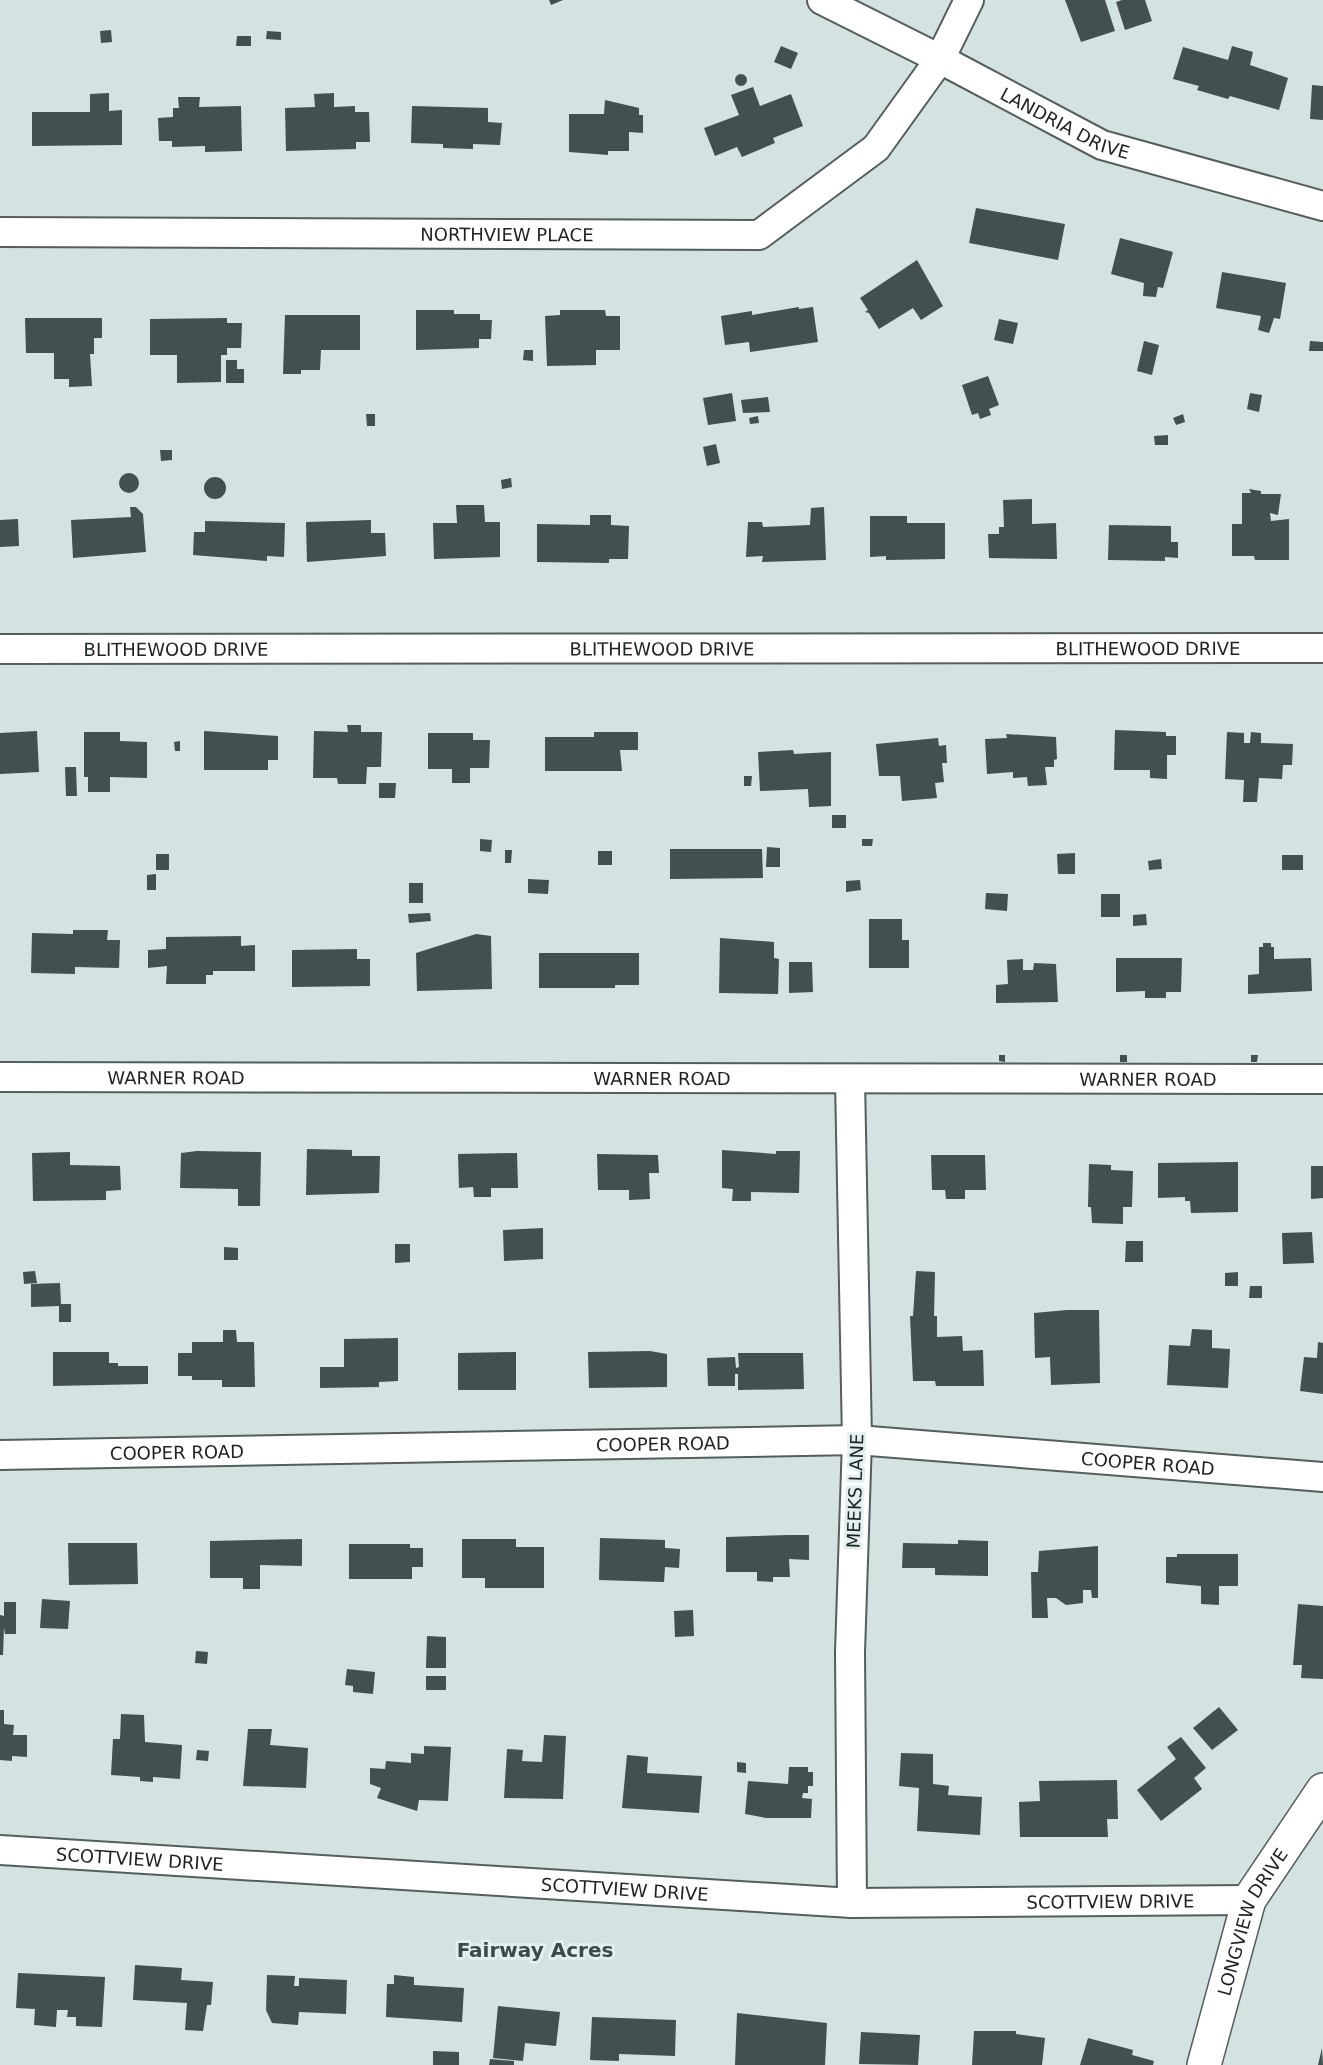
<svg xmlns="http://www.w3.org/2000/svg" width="1323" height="2065" font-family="'DejaVu Sans',sans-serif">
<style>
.building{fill:#444f4f}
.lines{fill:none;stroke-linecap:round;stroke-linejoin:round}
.street-casing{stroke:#535e5d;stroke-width:32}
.secondary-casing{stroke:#535e5d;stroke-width:36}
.street{stroke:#fff;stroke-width:28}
.secondary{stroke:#fff;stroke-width:33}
.labels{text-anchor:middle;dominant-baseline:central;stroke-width:6;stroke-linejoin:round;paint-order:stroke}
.street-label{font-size:18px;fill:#1e2222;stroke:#e2efef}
.neighbourhood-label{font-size:20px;font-weight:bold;fill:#3e4949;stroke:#e2efef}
</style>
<rect width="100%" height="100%" fill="#d5e2e2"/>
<path class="building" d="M549 0H563L551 5Z
M1065 0H1105L1115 31 1081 42Z
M1122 0H1145L1152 21 1125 30 1116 2Z
M111 30 112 42 101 43 100 31Z
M267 31 281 32V40L266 39Z
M237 36H251V46H236Z
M781 46 798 53 791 69 774 62Z
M1232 46 1253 52 1250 65 1288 78 1279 110 1230 96 1228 99 1197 90 1199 86 1173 79 1183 47 1228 60Z
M735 80a6 6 0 1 1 12 0a6 6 0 1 1-12 0Z
M1312 85 1323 86V120L1310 119Z
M753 87 760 106 791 94 803 126 773 138 775 143 742 157 737 147 715 156 704 128 739 115 731 95Z
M109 93V111L122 110V145L32 146V112H90V94Z
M334 93V107L355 106V112H369L370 142H356V149L286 151 285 108 315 107 314 94Z
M178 97H200L199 107 241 106 242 151 205 152V146L172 147V141H159L158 118 173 117V108H179Z
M605 100 639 108V115H643V133L629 132V151H608V155L569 152V114H604Z
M412 106 488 108V122L502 123 500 145 473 144V149L443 148V144L411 143Z
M976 208 1065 224 1058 260 969 243Z
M1120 238 1173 252 1163 288 1158 287 1156 297 1143 296 1144 283 1111 274Z
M917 260 943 306 921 320 913 308 879 329 869 313 865 312 868 310 860 298Z
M1222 272 1286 283 1280 319 1274 318 1269 333 1258 330 1261 316 1216 308Z
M799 307V309L813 307 818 342 750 352 749 342 725 345 721 316 752 311V315Z
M416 310H454V314H480V320H492L491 339H479V348L416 350Z
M560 310H605L606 316H620V350H596V365L547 366 545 316 560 315Z
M285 315H360V350H321L320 370H301V374H283Z
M25 318H102V338H94V354H90L92 386 69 387V379H54V353H26Z
M227 318V323H242L241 348H227V355H221V382L177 383V355H150V319Z
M999 319 1018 323 1013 344 994 340Z
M1144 341 1159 345 1152 375 1137 371Z
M1310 341 1323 342V351H1309Z
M524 350H533V361L523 360Z
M226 360H237V369H244V383H226Z
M988 376 999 405 989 409 991 415 980 419 978 413 972 415 962 385Z
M732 393 736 421 708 425 703 398Z
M1250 393 1262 395 1259 412 1247 409Z
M768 397 770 412 743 413 741 400Z
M366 414H375V426H367Z
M1183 414 1185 422 1176 425 1173 418Z
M758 416 759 423 750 424 749 418Z
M1168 435V445H1155L1154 436Z
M716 444 720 463 707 466 703 447Z
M160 450H172V460L161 461Z
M119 483a10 10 0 1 1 20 0a10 10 0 1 1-20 0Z
M204 488a11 11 0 1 1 22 0a11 11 0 1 1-22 0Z
M511 478 512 487 502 489 501 480Z
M1249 489 1261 491V494H1281L1278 515 1270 513 1271 521 1289 519V560H1255L1254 556H1232V524H1242V493H1251Z
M1032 499V524L1056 523 1057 559 989 558 988 534H999V527H1004L1003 500Z
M456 505H484L485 522H500V557L434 559 433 523H457Z
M130 507H136L143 514 146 552 73 558 71 520 131 517Z
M824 507 826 560 762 562 763 556 746 557 748 522H762L763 527 810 525 811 508Z
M590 515H611V525L629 526 628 559H609V563L537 562V524L590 525Z
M870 516H907V523H945V559L886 560V556L870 557Z
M18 519 19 546 0 547V520Z
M371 520V533H385L386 556 307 562 306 522Z
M205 521 285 523 284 557 267 556V561L193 555 194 532H205Z
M1109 525 1171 526V542H1178V558L1165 557V561L1108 560Z
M347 725H361V732H382L381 767H367L366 784H338L337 778H313L314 731 348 732Z
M1115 730 1166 732V736H1176V755H1167V779L1150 778V770H1114Z
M37 731 39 772 0 774V733Z
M204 731 278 736V760H268V770H204Z
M84 732H120V741L147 742V778L110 777V792H88V777H84Z
M594 732H638V750H620L622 771H545V737H594Z
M1227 732 1244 733V743H1250L1251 732 1261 733V743L1293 744 1292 765H1283L1282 779 1259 778 1257 802H1243L1244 780 1225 779Z
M428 733H473V740H490L489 768H470V783H452V769H428Z
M1006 734 1056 737 1057 759 1054 760V767H1045L1047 785 1028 786 1027 777 1013 778V772L987 774 985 739 1007 738Z
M938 738 939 746 946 745 947 763H942L944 782 935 783 937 798 902 801 900 776H879L876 744Z
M180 741V751H175L174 742Z
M793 750 794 754 831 752V806L809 807 808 789 760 791 758 752Z
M65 767H76L77 796H66Z
M744 776H752L751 786H744Z
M379 783H396L395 798H379Z
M832 815H846V828H832Z
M480 839 492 840 491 852 480 851Z
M862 839H873L872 846H862Z
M767 847 780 848V867H766Z
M670 849H762L763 878 670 879Z
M505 850H512L511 863H505Z
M598 851H612V865H598Z
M1075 853V874H1058L1057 854Z
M156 854H169V870H156Z
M1282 855H1303V870H1282Z
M1161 859 1162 869 1149 870 1148 861Z
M156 874V890H147V875Z
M528 879 549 880 548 894 528 893Z
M860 880 861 890 846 892V881Z
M409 883H423V903H409Z
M986 893 1008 894 1007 911 985 909Z
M1101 894H1120V917H1101Z
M430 913 431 921 409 923 408 914Z
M1146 914 1147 925 1133 926V915Z
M869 919H902V940H909V968H869Z
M73 930H108L107 940H120L119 968 75 967V974L31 973 32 933 73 934Z
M476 934 491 936 492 989 417 991 416 953Z
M241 936V946L255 945V971H213V975H206V984H166L167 966 148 968V950L166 949V937Z
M720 938 774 942V958L779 959 778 994 719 993Z
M1263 943H1271V947H1274V959L1311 958 1312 991 1248 994V975L1259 974V947H1263Z
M357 949V959H370V986L292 987V950Z
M539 953H639V985H615V988H539Z
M1116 958H1182L1181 992H1166V998H1145V991L1116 992Z
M1023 959V970H1033L1034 963 1056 964 1058 1002 996 1003V985L1008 984 1007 960Z
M789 962H812L813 992 789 993Z
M999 1055H1005V1062L999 1061Z
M1120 1055H1127V1062H1120Z
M1251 1055H1258L1257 1062H1251Z
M307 1149 352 1150V1156H380L379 1193 306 1195Z
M722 1150 776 1154V1151H800L799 1193 751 1192V1201H732L733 1189 722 1188Z
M197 1151 261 1152 260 1206H238V1189L180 1188 181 1153Z
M70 1152V1165L120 1166 121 1190 106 1191V1200L33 1201 32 1153Z
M517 1153 518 1188H491V1197H474L473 1187 459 1188 458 1154Z
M597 1154 658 1155 659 1173H649L650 1199 629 1200V1190H598Z
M931 1155H985L986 1190H965V1199H946L945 1190H932Z
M1238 1162V1212L1191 1213 1190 1201H1185V1197L1158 1198V1163Z
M1089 1164 1111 1165V1170L1133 1171 1132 1207H1123V1224L1092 1223 1091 1207H1088Z
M1311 1166H1323V1198L1311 1199Z
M543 1228V1259L504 1261 503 1230Z
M1312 1232 1314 1263 1283 1264 1282 1233Z
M1126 1241H1143V1262H1125Z
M395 1244H410V1262L395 1263Z
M224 1247 238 1248V1260H224Z
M35 1271 37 1283 24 1284 23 1272Z
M916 1271 935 1272 934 1316H937V1337L962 1336 963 1351 983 1350 984 1386H936L935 1381H913L910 1316H913Z
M1238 1272V1286H1225V1273Z
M60 1283 61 1304H71V1322H59V1306L31 1307V1284Z
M1250 1286H1262V1298H1249Z
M1067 1310H1099L1100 1383 1051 1385 1050 1357 1035 1358 1034 1313Z
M1192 1329 1212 1330V1348L1230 1349 1228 1388 1167 1385 1169 1345 1190 1346Z
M223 1330H236L237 1342H254L255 1387H222V1380H192V1376H178V1353H192V1342H223Z
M398 1338V1381L379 1382V1387L320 1388V1367H344V1339Z
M1318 1342 1323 1343V1394L1300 1391 1304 1357 1317 1358Z
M650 1351 667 1354V1387L589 1388 588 1352Z
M53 1352H109V1363H118V1366H148V1384L53 1386Z
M516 1352V1390H458V1353Z
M738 1353H803L804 1389 738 1390V1374H735V1386H708L707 1358 735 1357 736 1368 739 1367Z
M789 1535H809V1560L789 1559 790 1577H773V1582L757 1581V1572H726V1537Z
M600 1538 665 1540V1548L680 1549 679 1568 665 1567 664 1582 599 1580Z
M302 1539V1566L260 1565V1589H243V1578H210V1541Z
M462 1539H516V1547H544V1588H485V1578H462Z
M958 1540 988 1541V1576L935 1575V1568H902L903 1543 958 1544Z
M68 1543H137L138 1584 69 1585Z
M349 1544H410V1548H423V1567H412V1579H349Z
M1098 1546V1598H1092L1091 1590H1083V1603L1066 1605 1056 1598H1047L1048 1618H1032L1031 1572H1038L1039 1551Z
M1177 1554H1238V1586H1219V1605L1201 1604V1586L1166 1583V1557H1177Z
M42 1599 70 1601 68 1629 40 1628Z
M4 1602H16V1634H5L4 1628 3 1655H0V1615L4 1616Z
M1298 1604 1323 1606V1679L1301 1678 1302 1665H1293Z
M693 1610 694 1636 675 1637 674 1611Z
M427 1636 446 1637V1668H426Z
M196 1651 208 1652 207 1664 195 1663Z
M347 1669 375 1672 373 1694 353 1692V1686L345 1685Z
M426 1676H446V1690H426Z
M1219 1707 1238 1730 1212 1750 1193 1728Z
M0 1710H4V1724L14 1725 13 1735H27V1757L12 1756V1761L0 1760Z
M121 1714 144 1715 145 1742 182 1745 180 1779 153 1777V1782L140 1781V1777L111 1775 113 1739H120Z
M248 1729H272L270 1745 308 1748 306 1788 243 1786Z
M544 1735 566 1736 563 1799 504 1798 507 1749 523 1750 522 1761 542 1762Z
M1181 1737 1206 1768 1194 1778 1202 1789 1161 1821 1137 1790 1176 1759 1167 1747Z
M424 1746 451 1747 448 1801 419 1800 417 1811 377 1798 381 1788 370 1784V1768L385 1769 386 1761 411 1763V1753L424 1754Z
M197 1750 209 1751 208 1761 196 1760Z
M901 1753 933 1754V1784L949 1786 948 1795 982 1797 980 1835 917 1831 919 1788 899 1786Z
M627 1755 648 1757 647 1773 702 1776 699 1813 622 1808Z
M737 1762 746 1763V1773L737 1772Z
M789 1767H808V1772H813V1786H808V1793H803L802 1798 812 1799 811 1818H766L745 1814 748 1781 788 1784Z
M1117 1780 1118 1819H1107L1108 1837H1020L1019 1802 1040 1801 1039 1781Z
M135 1965 182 1968 181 1980 213 1982 211 2005H207L203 2031 185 2030 187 2003 133 2000Z
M18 1973 105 1977 102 2027 76 2026V2017H67L68 2010H57L56 2027 34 2025 35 2009 16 2008Z
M267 1975 295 1976 294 1986H299V1978L347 1980 346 2014 299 2012 298 2025 272 2023 266 2010Z
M394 1975 414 1977V1985L464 1988 462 2022 386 2017 387 1984H394Z
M498 2006 560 2012 556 2046 525 2043 523 2061 493 2058Z
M737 2013 827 2023 825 2065H735Z
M592 2017 676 2020 675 2056 619 2054V2061L590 2060Z
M974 2031H1016V2034L1045 2038 1042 2065H972Z
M861 2032 920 2035 918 2065 859 2064Z
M1088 2038 1133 2050 1132 2055 1154 2061 1153 2065H1080Z
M1322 2048 1323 2065H1318Z
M433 2051 459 2052V2065H433Z
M490 2059 514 2061V2065H489Z"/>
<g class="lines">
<g class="street-casing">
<g id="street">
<path id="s1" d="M822 0 940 59 1102 145 1323 206"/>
<path id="s2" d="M0 232 759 235 876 148 940 59 969 0"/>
<path id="s3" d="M0 649 1323 648"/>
<path id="s4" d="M0 1077 1323 1079"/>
<path d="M850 1080 857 1440 850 1652 852 1903"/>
<path id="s5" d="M0 1455 857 1440 1323 1477"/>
<path id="s6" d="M0 1850 852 1903 1249 1900"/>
</g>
</g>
<g class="secondary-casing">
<g id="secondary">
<path id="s7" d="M1204 2065 1249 1900 1323 1790"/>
</g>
</g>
<use href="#street" class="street"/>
<use href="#secondary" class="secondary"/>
</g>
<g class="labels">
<g class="street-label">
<text stroke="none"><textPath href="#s1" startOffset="273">LANDRIA DRIVE</textPath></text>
<text stroke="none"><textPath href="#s2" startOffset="507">NORTHVIEW PLACE</textPath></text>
<text stroke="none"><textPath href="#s3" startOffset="662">BLITHEWOOD DRIVE</textPath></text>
<text stroke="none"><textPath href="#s3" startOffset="1148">BLITHEWOOD DRIVE</textPath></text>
<text stroke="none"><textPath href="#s3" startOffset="176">BLITHEWOOD DRIVE</textPath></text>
<text stroke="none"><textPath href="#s4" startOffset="176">WARNER ROAD</textPath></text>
<text stroke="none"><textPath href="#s4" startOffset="662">WARNER ROAD</textPath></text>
<text stroke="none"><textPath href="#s4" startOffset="1148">WARNER ROAD</textPath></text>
<text stroke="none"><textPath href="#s5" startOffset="663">COOPER ROAD</textPath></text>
<text stroke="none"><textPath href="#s5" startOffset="177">COOPER ROAD</textPath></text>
<text stroke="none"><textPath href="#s5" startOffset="1149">COOPER ROAD</textPath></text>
<text transform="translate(855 1491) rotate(-88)">MEEKS LANE</text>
<text stroke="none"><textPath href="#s6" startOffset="140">SCOTTVIEW DRIVE</textPath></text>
<text stroke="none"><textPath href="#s6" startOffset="626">SCOTTVIEW DRIVE</textPath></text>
<text stroke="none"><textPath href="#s6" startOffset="1112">SCOTTVIEW DRIVE</textPath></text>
<text stroke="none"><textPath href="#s7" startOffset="152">LONGVIEW DRIVE</textPath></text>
</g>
<g class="neighbourhood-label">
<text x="535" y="1950">Fairway Acres</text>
</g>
</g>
</svg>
